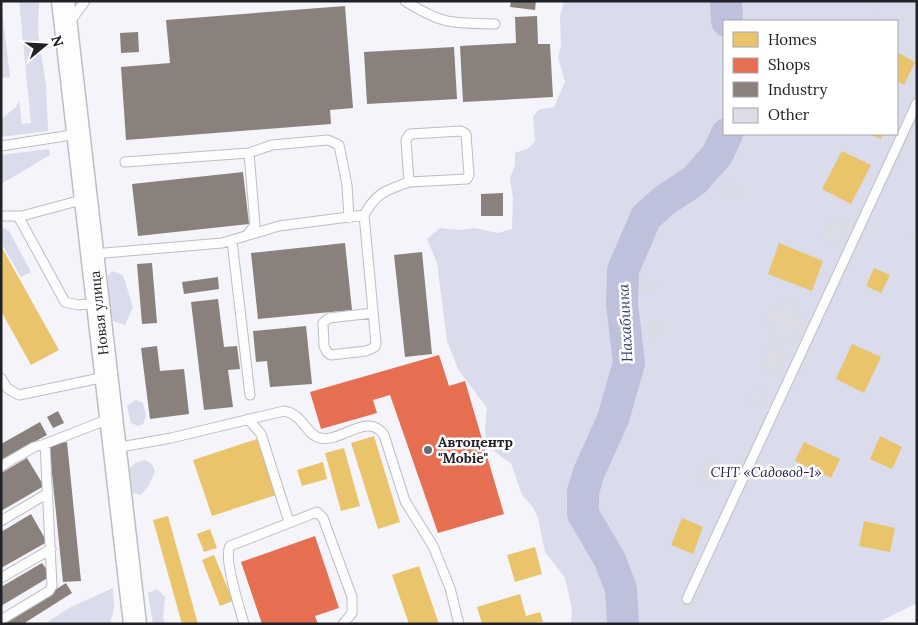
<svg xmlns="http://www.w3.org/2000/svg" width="918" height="625" font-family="Lora,serif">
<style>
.green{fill:#dadbeb;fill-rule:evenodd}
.homes{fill:#e9c46a}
.shops{fill:#e76f51}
.industry{fill:#8a817c}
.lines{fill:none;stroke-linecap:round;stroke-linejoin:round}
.river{stroke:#bec1dc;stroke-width:32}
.building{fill:#dbdce6}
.lane-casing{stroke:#bdbec3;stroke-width:11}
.secondary-casing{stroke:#bdbec3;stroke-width:25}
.lane{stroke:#fdfdfe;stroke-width:9}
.secondary{stroke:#fdfdfe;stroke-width:22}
.poi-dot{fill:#6a6b71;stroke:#fff;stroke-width:2}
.labels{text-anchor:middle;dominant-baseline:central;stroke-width:5;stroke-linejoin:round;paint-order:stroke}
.street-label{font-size:14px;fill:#202127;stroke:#fff}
.poi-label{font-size:14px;font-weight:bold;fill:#202127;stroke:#fff;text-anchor:start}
.park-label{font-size:14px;font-style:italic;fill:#232351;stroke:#fff}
.water-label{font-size:15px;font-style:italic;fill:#3a3c6d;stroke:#fff}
</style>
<rect width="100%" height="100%" fill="#f4f4fa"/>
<path class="green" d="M1 1 10 77 1 78Z
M19 1H39L38 32 46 86 48 131 1 137V119L16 107 19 100 22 124 31 123Z
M564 1H917V603L875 624H571L572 609 565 578 545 552 538 518 533 507 522 495 511 463C483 446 483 439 487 408L458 369 447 341 437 263 427 239 440 228 460 230 474 228 498 233 512 229 513 198 510 178 515 165V153L529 148 535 141 533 117 538 110 554 107 565 82 558 57 561 46 560 16ZM724 21H897V134H724Z
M49 149 50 155 1 184V155Z
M1 227 9 231 31 272 21 277 1 243Z
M112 271 123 275 133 307 125 325 113 321C108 312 109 288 108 276Z
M136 400 143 403 146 416 143 424 138 426 131 423 127 406Z
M145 460 152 464 155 471 149 485 141 495 133 493 129 469 135 463Z
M113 588 114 608 110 624H44L71 607Z
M157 589 165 597 163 618 165 624H153L148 593Z"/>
<path class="homes" d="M897 52 915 62 904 85 897 81Z
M870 134H883L881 139Z
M842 151 871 165 851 204 822 189Z
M779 243 823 261 812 291 768 274Z
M1 246 59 350 31 365 1 311Z
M874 268 890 275 881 293 866 286Z
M852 344 881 357 864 393 836 379Z
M374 436 400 522 378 529 351 443Z
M880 436 902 447 892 469 870 459Z
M257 439 276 495 212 516 193 460Z
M804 442 840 459 831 478 795 461Z
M344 448 360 506 341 511 325 453Z
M323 462 327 479 302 486 297 470Z
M168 516 198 624H182L153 520Z
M682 518 703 527 693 554 671 545Z
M864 521 895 528 890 552 859 546Z
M210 529 217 548 204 552 197 534Z
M535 547 542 574 515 582 507 555Z
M214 555 233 601 220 606 202 560Z
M419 566 439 624H409L392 575Z
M520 594 526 616 540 612 543 622 482 624 477 607Z"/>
<path class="shops" d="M439 355 449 386 465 381 504 514 438 533 390 395 373 400 377 413 321 429 310 392Z
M315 536 339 608 315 616 318 624H262L241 562Z"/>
<path class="industry" d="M511 1H536L535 10 510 7Z
M345 6 353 108 330 110 331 124 126 140 121 67 170 63 166 20Z
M537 16 538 44H550L553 97 463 102 460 46 516 43 515 17Z
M138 32 139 52 121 53 120 33Z
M454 47 457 99 367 104 364 52Z
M243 172 249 224 138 236 132 184Z
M503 193V216H481V194Z
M345 243 352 310 258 319 251 253Z
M422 252 432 354 405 357 394 255Z
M152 263 157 323 142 324 137 264Z
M218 277 219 289 184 294 182 282Z
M218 299 224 347 237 346 240 369 228 370 233 407 204 410 191 302Z
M306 326 312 384 270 387 267 361 256 362 253 331Z
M157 346 160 371 184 369 189 414 150 419 141 348Z
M58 411 64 423 53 428 47 417Z
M40 422 47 435 1 460V444Z
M67 442 81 581 63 582 49 444Z
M27 458 44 486 1 511V473Z
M31 514 47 542 1 568V532Z
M42 563 51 576 1 606V587Z
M66 583 72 593 23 624H1Z"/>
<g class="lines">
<path class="river" d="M726 1 727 21
M623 624 621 589 610 560 583 514V492L589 472 613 419 629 363 622 304 623 270 646 217 665 200 694 181 717 155 727 134"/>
</g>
<path class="building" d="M862 1H881L876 10Z
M726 181 743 188 739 199 722 192Z
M830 217 848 224 839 246 821 239Z
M917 225V241L911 238Z
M643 278 657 283 653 295 638 290Z
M783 297 799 305 796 313 803 316 805 325 801 334 795 333 789 344 768 333 772 323 764 318 770 309 775 311Z
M658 320 662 334 650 338 646 323Z
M768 346 786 352 779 373 761 367Z
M755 390 768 394 763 408 750 404Z
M706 459 724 466 715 487 697 480Z"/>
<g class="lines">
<g class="lane-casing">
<path id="lane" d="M405 1C443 25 452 23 495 24
M69 23 85 1
M1 146 78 134
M249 153 272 145 328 140 339 145 347 185 349 218
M125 162 249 153 255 225 247 235
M364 215C377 192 385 191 409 182L406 140 410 134 461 131 466 134 469 175 467 179 409 182
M1 216H22L85 199
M18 216 65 302 78 305 98 303
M232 241 250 395
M93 254 222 243 279 226 364 215 376 343 375 347 366 351 331 355 327 352 324 346 323 323 329 318 373 313
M1 378 7 388 19 395 105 377
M248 419 261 434 289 522
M115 448 171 438 284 411C303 414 306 435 320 438 341 443 368 411 384 435L405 501 433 546 450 588 459 624
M1 466 34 447 45 444 111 418
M1 521 48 493
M1 578 51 549
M687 599 917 103
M1 620 49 591 52 586 45 444
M244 624C240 609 223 558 230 546L317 512 323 518 352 597V613L343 624"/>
</g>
<g class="secondary-casing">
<path id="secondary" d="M63 1 135 624"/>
</g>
<use href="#lane" class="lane"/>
<use href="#secondary" class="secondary"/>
</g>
<circle class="poi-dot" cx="428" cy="450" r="5"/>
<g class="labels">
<g class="street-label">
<text transform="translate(99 313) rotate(-96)">Новая улица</text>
</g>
<g class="poi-label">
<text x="438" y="442">Автоцентр<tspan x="438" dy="16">"Mobie"</tspan></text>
</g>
<g class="park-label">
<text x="766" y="472">СНТ «Садовод-1»</text>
</g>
<g class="water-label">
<text transform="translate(625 323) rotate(-93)">Нахабинка</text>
</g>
</g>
<rect width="918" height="625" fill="none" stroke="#202127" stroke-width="5"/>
<rect x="723" y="20" width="175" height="115" fill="#ffffff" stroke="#a6a6a9"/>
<rect x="733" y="32" width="25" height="15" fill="#e9c46a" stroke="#a6a6a9"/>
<text x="768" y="45" font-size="15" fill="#202127">Homes</text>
<rect x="733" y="58" width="25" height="15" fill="#e76f51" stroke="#a6a6a9"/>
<text x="768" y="70" font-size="15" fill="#202127">Shops</text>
<rect x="733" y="82" width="25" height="15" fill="#8a817c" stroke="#a6a6a9"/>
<text x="768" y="95" font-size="15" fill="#202127">Industry</text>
<rect x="733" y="108" width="25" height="15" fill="#dbdce6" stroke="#a6a6a9"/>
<text x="768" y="120" font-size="15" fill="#202127">Other</text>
<g transform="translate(45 45) rotate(72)" stroke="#ffffff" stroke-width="4" paint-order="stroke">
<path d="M0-4L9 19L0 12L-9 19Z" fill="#202127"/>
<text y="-8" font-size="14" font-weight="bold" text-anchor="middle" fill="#202127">N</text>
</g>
</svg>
